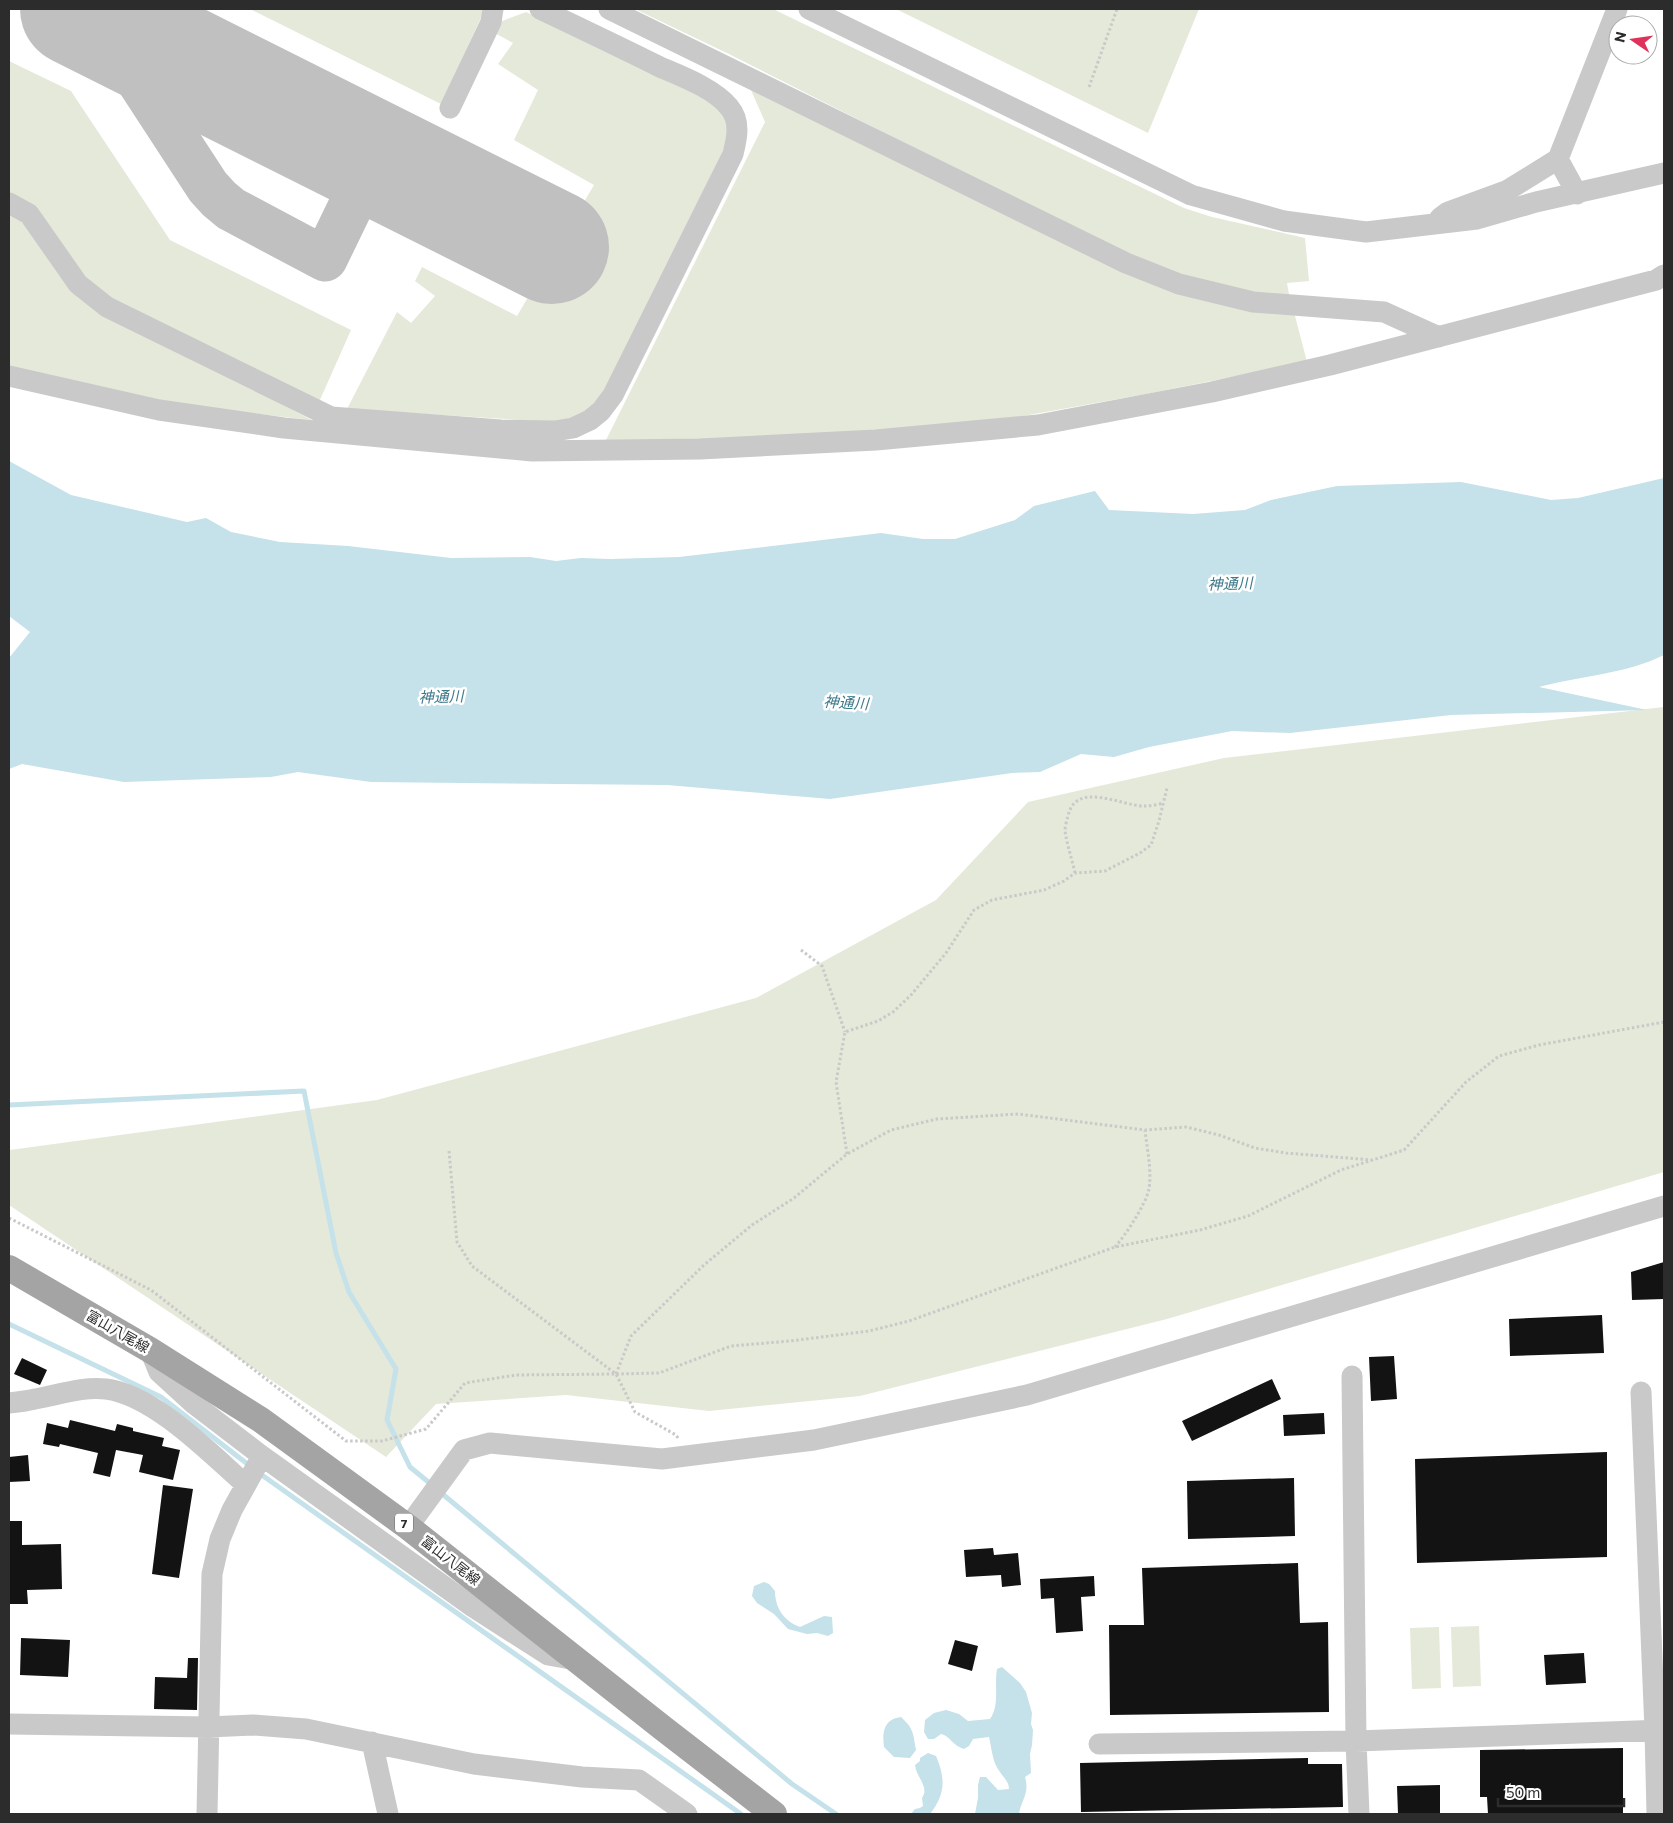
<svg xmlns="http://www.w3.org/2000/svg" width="1673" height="1823" font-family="Commissioner,'Noto Sans JP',sans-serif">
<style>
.green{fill:#e5e9d9}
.water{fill:#c5e1e9}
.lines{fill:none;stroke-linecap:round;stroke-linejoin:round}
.stream{stroke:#c5e1e9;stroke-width:5}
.taxiway{stroke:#c0c0c0;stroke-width:45}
.runway{stroke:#c0c0c0;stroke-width:114}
.building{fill:#131313}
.path{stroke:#c9c9c9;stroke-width:3;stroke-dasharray:2.5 2.5;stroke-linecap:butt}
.minor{stroke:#c9c9c9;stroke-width:21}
.major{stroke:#a4a4a4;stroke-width:26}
.labels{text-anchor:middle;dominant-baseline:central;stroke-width:5;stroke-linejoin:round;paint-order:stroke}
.shield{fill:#fff;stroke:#6b6b6b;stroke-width:1}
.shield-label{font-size:12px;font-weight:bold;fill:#2c2c2c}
.street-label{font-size:14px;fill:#2c2c2c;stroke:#fff}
.water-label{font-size:15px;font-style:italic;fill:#3d798b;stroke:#fff}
</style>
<rect width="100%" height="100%" fill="#fff"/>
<path class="green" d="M250 9H485L441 104Z
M635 9H773L1184 208 1212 217 1305 238 1309 281 1287 283 1290 300 1161 273 731 55Z
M896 9H1199L1148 133Z
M526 12 712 98 723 109 730 136 606 392 594 409 567 423 347 409 397 312 411 323 435 296 415 281 422 267 517 316 594 185 514 140 538 90 498 64 513 43 491 31 497 23Z
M9 61 71 91 170 240 351 330 319 402 116 302 97 289 9 196Z
M751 90 1164 285 1294 312 1307 362 1146 394 967 426 727 443 605 442 765 122Z
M9 213 29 223 99 310 312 420 187 406 9 366Z
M1664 707V1172L1167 1319 860 1396 709 1411 566 1395 436 1404 386 1457 9 1205 10 1150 377 1100 756 998 936 900 1028 802 1224 758Z
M1479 1626 1481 1686 1453 1687 1451 1627Z
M1439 1627 1441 1688 1412 1689 1410 1628Z"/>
<path class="water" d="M9 461 71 495 187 522 206 518 231 532 280 542 348 546 451 558 530 557 556 561 581 558 611 559 679 557 881 533 923 539H955L1015 520 1034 506 1095 491 1109 510 1193 514 1245 510 1271 500 1337 486 1461 482 1551 500 1578 498 1664 478V655C1626 674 1580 676 1539 687L1647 710 1451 715 1290 733 1232 731 1149 747 1114 757 1081 754 1040 772 1012 773 830 799 667 785 371 782 298 772 271 777 124 782 22 764 9 769V658L30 632 9 616Z
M764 1582 769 1584 775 1591C775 1608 784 1621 800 1627L824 1616 832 1617 833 1633 828 1636 817 1633 807 1634 788 1629 774 1614 757 1603 752 1596 754 1586Z
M1002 1667 1020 1683 1026 1692 1032 1713 1031 1724 1033 1730 1032 1745 1030 1754 1031 1773 1025 1777C1030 1794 1021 1800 1019 1814H975L978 1798V1785L980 1777H986L998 1790 1009 1789C1009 1782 1004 1778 1000 1772 992 1762 992 1749 989 1737L973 1739 969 1746 964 1749C953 1746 950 1736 941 1734L934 1739H928L924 1732 925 1720 934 1713 946 1710 959 1714 968 1721 990 1719C1000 1705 994 1686 997 1669Z
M901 1717C914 1729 913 1733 916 1750L910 1758 894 1757 884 1747C882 1732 884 1719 901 1717Z
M928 1753 936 1756C946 1779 945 1795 930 1814H911L915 1809 920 1808 923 1806 922 1798C930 1787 916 1777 915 1765L920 1761V1758Z"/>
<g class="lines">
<path class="stream" d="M9 1105 304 1091 336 1253 349 1292 396 1369 387 1420 410 1467 432 1485
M9 1324 161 1397 250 1466
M259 1473 741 1814
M440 1492 792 1784 836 1814"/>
<path class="taxiway" d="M99 20 208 187 219 199 231 209 325 259 374 158"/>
<path class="runway" d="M77 9 552 247"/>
</g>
<path class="building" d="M1664 1262V1299L1632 1300 1631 1272Z
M1602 1315 1604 1353 1510 1356 1509 1319Z
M1394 1356 1397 1399 1371 1401 1369 1357Z
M22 1358 47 1370 40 1385 14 1374Z
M1272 1379 1281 1399 1192 1441 1182 1421Z
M1324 1413 1325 1434 1284 1436 1283 1415Z
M70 1420 115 1431 117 1424 133 1428V1431L164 1438 162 1446 180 1450 173 1480 139 1472 143 1455 116 1450 110 1477 93 1473 98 1453 60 1444 59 1447 43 1444 47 1423 68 1428Z
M1607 1452V1557L1417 1563 1415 1459Z
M28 1455 30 1481 9 1482V1457Z
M1294 1478 1295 1536 1188 1539 1187 1481Z
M163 1485 193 1489 179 1578 152 1574Z
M9 1521H22V1545L61 1544 62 1589 27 1590 28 1604H9Z
M993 1548 994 1555 1018 1553 1021 1585 1002 1587 1001 1575 966 1577 964 1550Z
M1298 1563 1300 1623 1328 1622 1329 1712 1110 1715 1109 1625H1144L1142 1568Z
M1094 1576 1095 1596 1081 1597 1083 1631 1056 1633 1054 1598 1041 1599 1040 1579Z
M21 1638 70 1640 68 1677 20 1675Z
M955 1640 978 1646 972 1671 948 1664Z
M1584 1653 1586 1683 1546 1685 1544 1655Z
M188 1658H198L197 1710 154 1709 155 1677 187 1678Z
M1623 1748V1814H1488L1487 1797H1480V1750Z
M1308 1758V1764H1342L1343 1807 1081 1812 1080 1763Z
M1440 1785V1814H1398L1397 1786Z"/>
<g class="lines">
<path class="path" d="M1089 87 1117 9
M1075 873C1072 859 1067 845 1065 831 1065 826 1067 820 1068 816 1076 780 1121 806 1144 806 1150 806 1157 805 1163 803
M801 950 822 966 845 1032
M449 1151 457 1242 472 1266 616 1374 659 1373 731 1346 790 1341 869 1331 909 1321 1115 1247 1200 1230 1248 1216 1341 1170 1404 1150 1466 1082 1499 1056 1539 1045 1664 1022
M847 1154 836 1082 845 1032 878 1021 893 1012 911 995 946 953 974 910 992 900 1044 890 1064 881 1075 873 1105 871 1140 853 1151 845 1159 821 1167 788
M9 1218 151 1290 346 1441H382L426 1429 465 1383 516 1375 616 1374 635 1412 676 1435 678 1438
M1115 1247C1125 1236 1146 1204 1149 1189 1152 1170 1147 1149 1145 1130
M616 1374 631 1336 704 1265 752 1225 794 1198 847 1154 891 1130 937 1119 1018 1114 1145 1130 1186 1127 1219 1135 1255 1148 1286 1153 1372 1160"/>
<path class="minor" d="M609 9 1126 263 1179 284 1253 302 1384 312 1439 337
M809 9 1191 195 1284 221 1366 232 1477 219 1536 202 1664 173
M450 108 491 22 493 9
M1577 194 1558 159 1617 9
M9 203 29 214 78 284 107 307 331 417 501 430 555 431 573 428 590 420 601 411 613 395 733 154C737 138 741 121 729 107 715 89 681 76 660 67 620 47 580 28 540 9
M1440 218 1448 212 1508 190 1558 159
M9 376 159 410 284 428 532 451 700 449 876 440 1038 425 1212 392 1330 365 1656 280 1664 275
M150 1350 159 1372 194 1404 262 1456 232 1510 220 1539 212 1574 207 1814
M1352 1376 1356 1741 1359 1814
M1641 1392 1655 1730 1657 1814
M9 1403C18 1402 27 1401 35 1399 59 1395 82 1386 106 1389 154 1395 211 1454 246 1485
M262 1456 473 1607 548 1655 576 1660
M408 1527 464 1450 490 1443 662 1459 814 1440 1027 1395 1664 1206
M9 1724 208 1727 253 1725 306 1729 474 1764 582 1777 639 1780 687 1814
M372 1742 388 1814
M1099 1744 1356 1741 1664 1730"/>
<path class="major" d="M9 1268 150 1350 261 1420 408 1527 664 1729 774 1814"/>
</g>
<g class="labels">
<rect class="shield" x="395" y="1513.5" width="18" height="19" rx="4"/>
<g class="shield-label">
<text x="404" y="1523">7</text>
</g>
<g class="street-label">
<text transform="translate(118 1331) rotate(30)">富山八尾線</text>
<text transform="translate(451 1560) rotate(38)">富山八尾線</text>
</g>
<g class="water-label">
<text transform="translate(1230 583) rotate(-2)">神通川</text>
<text transform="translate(441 696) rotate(-2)">神通川</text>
<text transform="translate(846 702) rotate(3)">神通川</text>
</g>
</g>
<rect width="1673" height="1823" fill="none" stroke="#2c2c2c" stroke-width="20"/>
<g transform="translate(1633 40) rotate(283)"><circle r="24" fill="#ffffff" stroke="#ababab"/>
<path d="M0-4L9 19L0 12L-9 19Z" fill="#e0315a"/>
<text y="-8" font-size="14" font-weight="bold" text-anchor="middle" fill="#2c2c2c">N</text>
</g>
<path d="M1498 1798v8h126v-8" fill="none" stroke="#2c2c2c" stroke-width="2.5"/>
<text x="1506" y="1798" font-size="15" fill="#2c2c2c" stroke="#ffffff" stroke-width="4" paint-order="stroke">50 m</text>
</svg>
